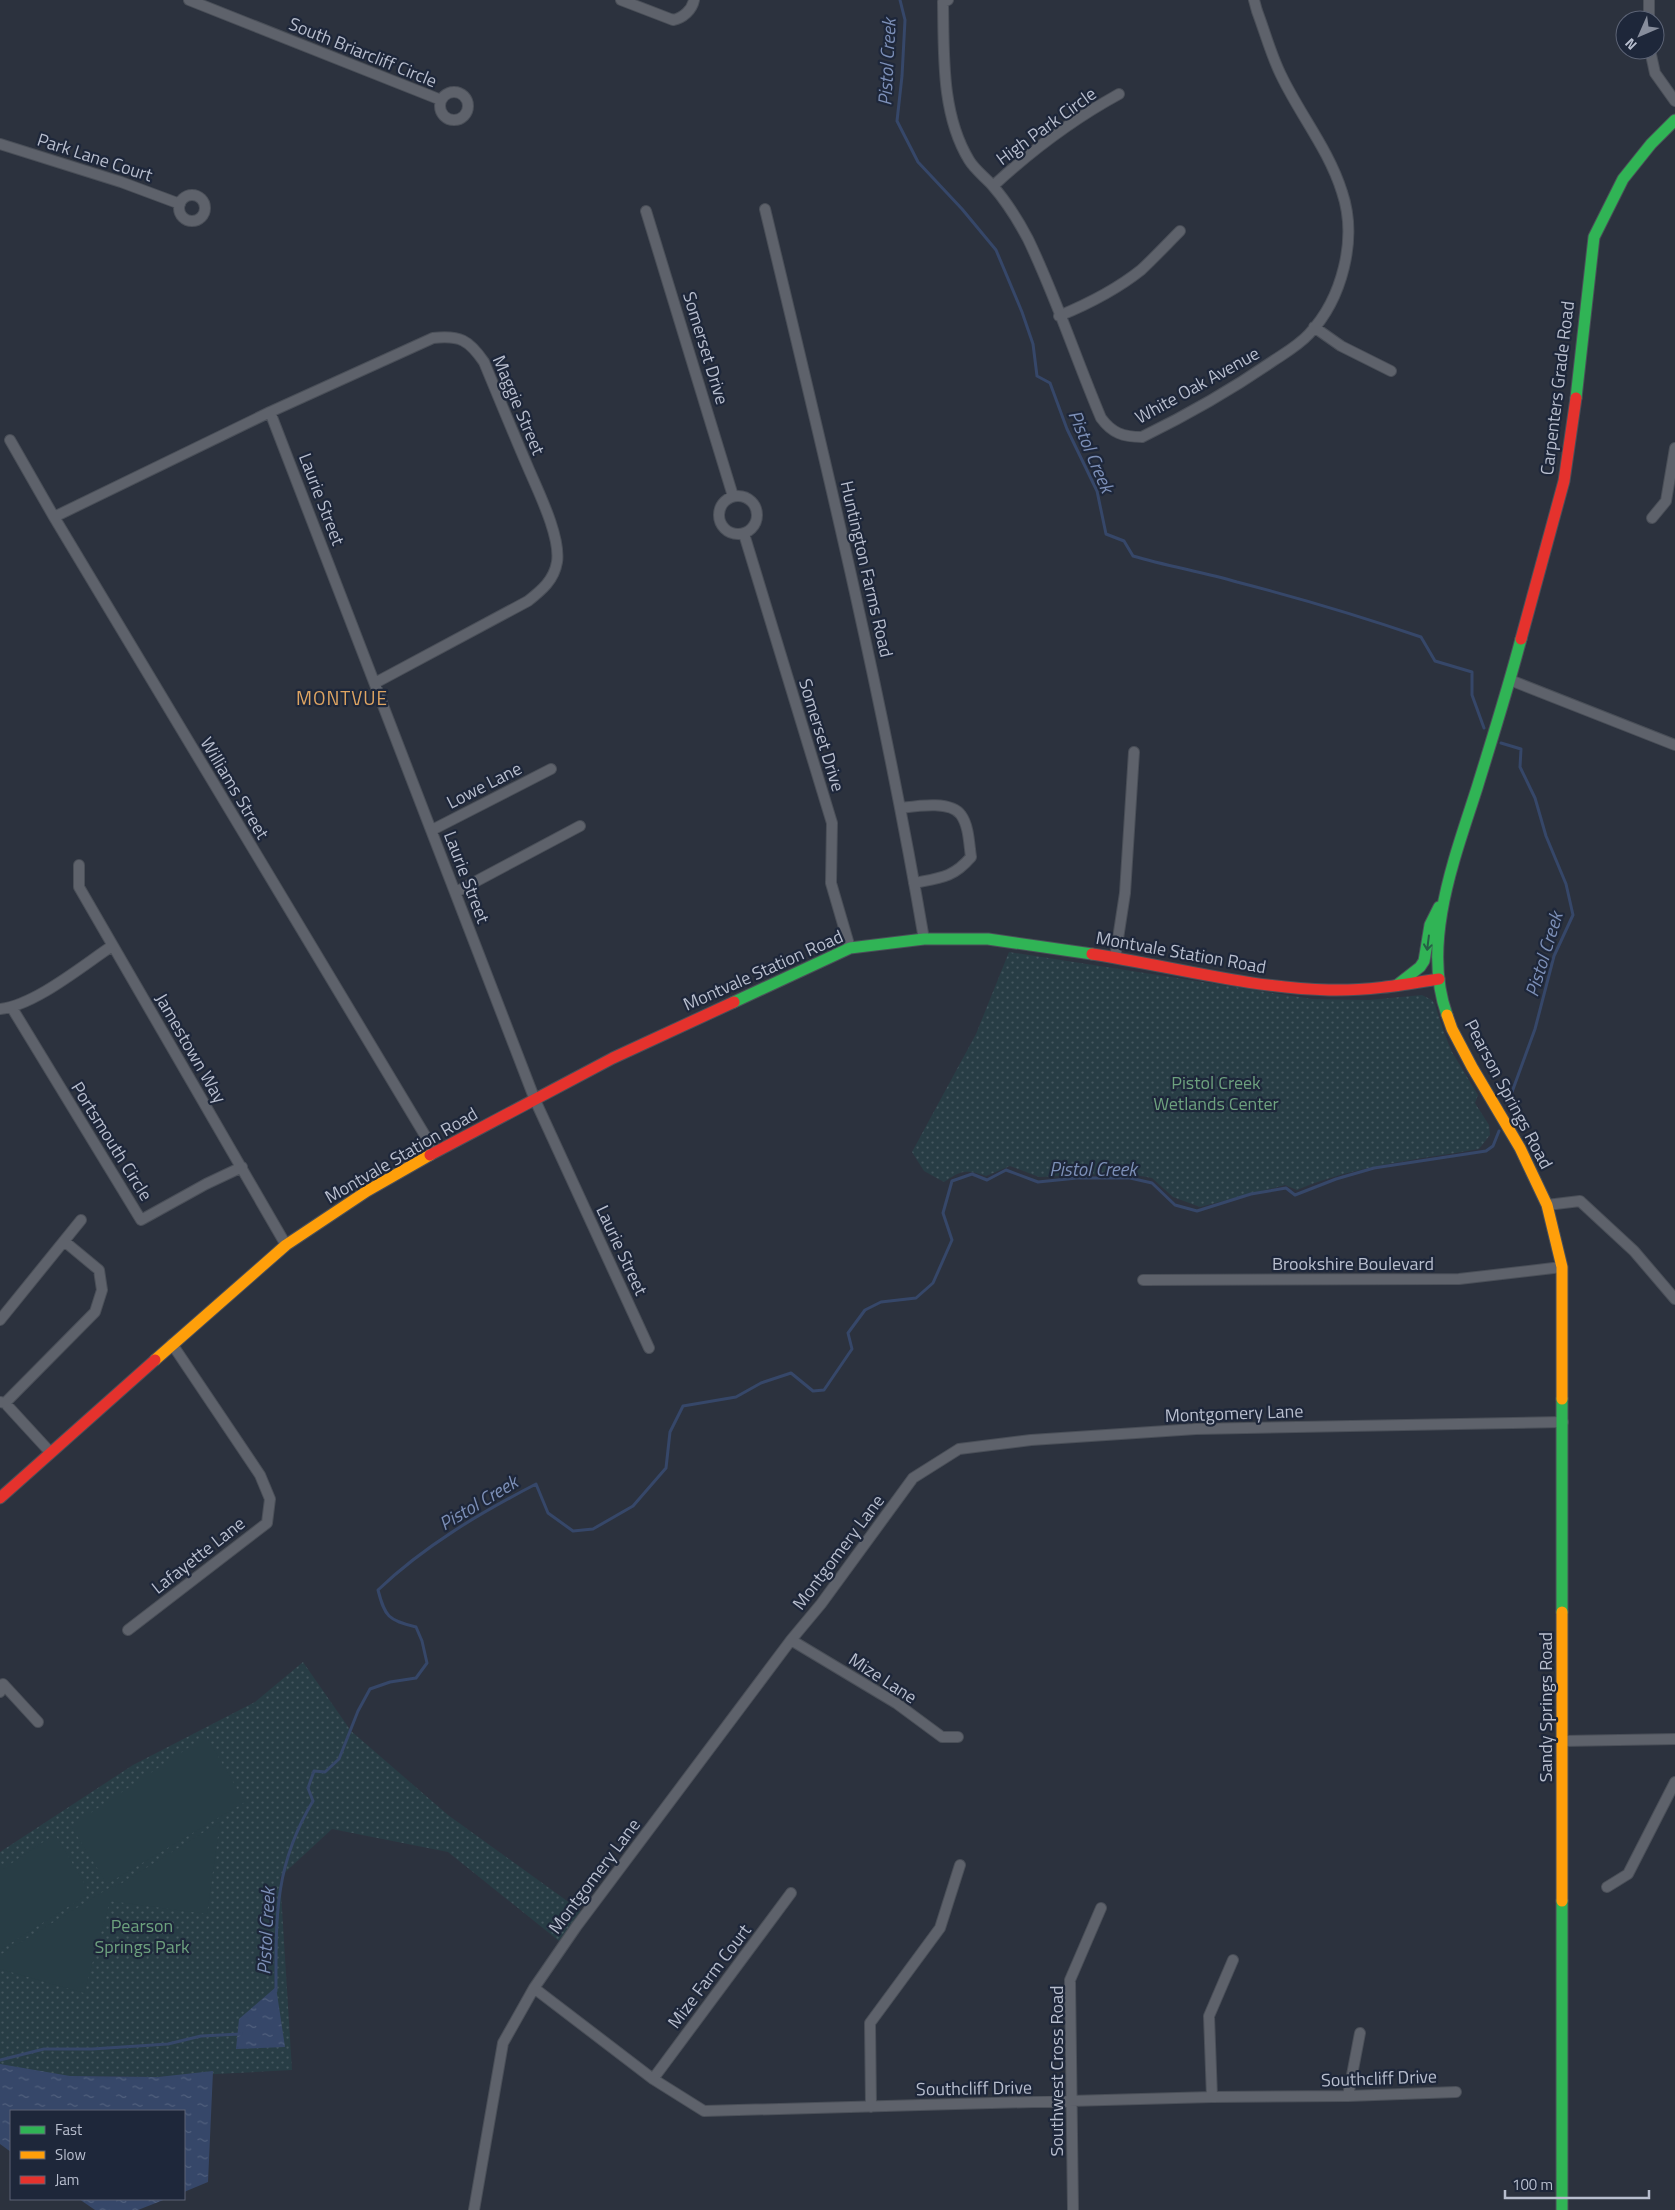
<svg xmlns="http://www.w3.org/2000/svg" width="1675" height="2210" font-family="'Titillium Web',sans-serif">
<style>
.park{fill:url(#park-dots)}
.pitch{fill:#283d45}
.water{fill:url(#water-ripples)}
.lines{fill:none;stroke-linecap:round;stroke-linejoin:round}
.stream{stroke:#364769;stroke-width:3}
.street-casing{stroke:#4a4f58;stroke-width:12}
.fast-casing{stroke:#4a4f58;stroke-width:13}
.slow-casing{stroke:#4a4f58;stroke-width:13}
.jam-casing{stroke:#4a4f58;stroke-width:13}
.street{stroke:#5e626b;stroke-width:10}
.fast{stroke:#30b455;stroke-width:11}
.slow{stroke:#ff9f0a;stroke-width:11}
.jam{stroke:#e5322d;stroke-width:11}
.oneway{stroke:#255f45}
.labels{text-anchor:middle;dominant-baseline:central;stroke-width:4.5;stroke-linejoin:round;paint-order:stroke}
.street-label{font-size:18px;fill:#b8bece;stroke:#1e273a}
.park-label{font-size:18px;fill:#6da17e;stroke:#1e273a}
.water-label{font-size:19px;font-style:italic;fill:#7c8fb7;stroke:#1e273a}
.neighbourhood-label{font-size:19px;letter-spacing:1px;fill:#dfa562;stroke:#1e273a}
</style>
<defs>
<pattern id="park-dots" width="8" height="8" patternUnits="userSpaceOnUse" patternTransform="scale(1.25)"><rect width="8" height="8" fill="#283d45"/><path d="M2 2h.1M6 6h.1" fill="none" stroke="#45575f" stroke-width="1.8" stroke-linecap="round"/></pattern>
<pattern id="water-ripples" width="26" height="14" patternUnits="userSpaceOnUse" patternTransform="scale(1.25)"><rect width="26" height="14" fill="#364769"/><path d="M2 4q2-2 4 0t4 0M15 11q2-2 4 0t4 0" fill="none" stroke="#51607d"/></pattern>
</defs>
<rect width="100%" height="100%" fill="#2c323e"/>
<path class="park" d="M1009 952 1312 999 1369 1000 1422 995 1432 1000 1435 1005 1445 1035 1452 1052 1478 1095 1475 1103 1489 1125 1490 1135 1479 1149C1416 1160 1356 1165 1297 1190L1285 1185 1200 1207 1173 1197 1152 1178 1124 1173 1039 1177 1010 1166 986 1176C966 1169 961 1170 944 1182L924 1171 912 1152 976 1034Z
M303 1662 351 1731 448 1815 581 1911 559 1941 448 1852 332 1829 280 1877 292 2070 158 2077 70 2076 0 2079V1852L133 1765 255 1702Z"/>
<path class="pitch" d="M206 1736 245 1802 107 1884 71 1826Z
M220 1822 207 1914 110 1901 84 1993 0 1969V1955L114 1885V1888Z
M55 1834 90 1893 0 1950V1871Z"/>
<path class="water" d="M276 1987 285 2047 236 2049 239 2019Z
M0 2064 70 2076 158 2077 213 2071 208 2182 184 2192V2111H11V2152L0 2144Z
M79 2199H166L138 2210H95Z"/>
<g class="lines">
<path class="stream" d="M900 0 905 20 902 76 897 121 918 162 962 209 996 250 1022 312 1033 344 1037 376 1050 383 1067 429 1097 491 1106 534 1124 541 1133 556C1167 566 1202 572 1237 582 1299 598 1360 616 1421 637L1435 661 1472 672V695L1484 728
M1501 743 1521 749 1520 767 1535 798 1546 836 1566 884 1573 915 1554 956 1535 1029 1508 1103
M276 1991C276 1918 274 1866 313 1801L308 1788 314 1771 325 1772 339 1759 358 1711 370 1689 390 1682 416 1678 427 1663 422 1641 416 1627C388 1620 385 1617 378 1590 424 1546 480 1513 536 1484L548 1513 573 1531 593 1529 633 1506 666 1468 670 1432 683 1406 736 1397 761 1383 791 1373 813 1391 824 1390 852 1349 848 1333 865 1310 881 1302 916 1298 933 1283 952 1240 943 1213 952 1181 972 1174 987 1180 1006 1170 1038 1182 1077 1178H1130L1152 1183 1175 1205 1197 1211 1251 1194 1286 1188 1295 1195 1336 1179 1374 1168 1486 1151 1493 1146 1499 1131
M0 2060 44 2049H92L168 2044 201 2036 241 2034"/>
<g class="street-casing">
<path id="street" d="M189 0 441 100
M621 0 673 20C683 18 692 10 694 0
M948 0 943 2C944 54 941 114 969 160 975 170 985 177 992 185 1006 201 1018 220 1028 239 1056 297 1076 359 1101 418 1112 433 1123 437 1142 437 1187 415 1231 390 1273 361 1285 353 1299 345 1309 334 1342 299 1358 239 1342 192 1329 150 1300 115 1281 75 1271 55 1265 32 1257 11L1254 0
M1649 0V20
M1650 50 1655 73 1675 101
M440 106a14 14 0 1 1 28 0a14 14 0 1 1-28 0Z
M0 144 121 182 180 204
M993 186C1032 150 1073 119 1119 94
M179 208a13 13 0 1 1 26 0a13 13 0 1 1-26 0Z
M765 209C823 451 882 693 924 939
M646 211 733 496
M1059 316C1088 304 1116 290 1141 270 1154 258 1167 244 1180 231
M1314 327 1341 346 1391 371
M270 412 535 1100 649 1348
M10 440 54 517 435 1152
M719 515a19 19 0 1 1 38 0a19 19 0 1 1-38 0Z
M54 517 270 412 433 338C460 335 469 340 484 362 498 396 512 430 527 465 537 489 561 536 557 562 554 580 542 590 528 601L375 683
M1652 518 1666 501 1675 448
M744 534 832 823 831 883 850 948
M1510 680 1675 745
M901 808C916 806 951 800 961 815 969 826 969 844 971 857 953 878 940 878 914 883
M432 830 551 769
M79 865V887L286 1245
M456 892 580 826
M1115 958 1125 893 1134 752
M12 1008 141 1220 206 1184 242 1167
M0 1009C35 1005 82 966 112 946
M1547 1205 1580 1201 1634 1251 1675 1299
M1143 1280 1459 1279 1562 1267
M0 1320 81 1220
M0 1402 5 1403 50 1452
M5 1403 95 1312 102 1290 99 1270 64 1241
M128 1630 267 1523 270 1499 260 1475 172 1344
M791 1640 896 1703 942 1737H958
M0 1692 3 1684 38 1722
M1563 1741 1675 1739
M1607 1887 1628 1874 1675 1782
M534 1988 653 2079 704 2111 1212 2097 1348 2096 1456 2092
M653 2079 791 1893
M1348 2096 1360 2033
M1212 2097 1209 2016 1233 1960
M871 2107 870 2023 940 1928 960 1865
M474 2210 503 2043 534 1988 576 1927 791 1640 821 1604 913 1478 959 1449 1031 1440 1196 1429 1563 1422
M1073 2210 1070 1980 1101 1908"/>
</g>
<g class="fast-casing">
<path id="fast" d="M1576 398 1594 237 1623 179 1651 144 1675 120
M1397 985 1420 967 1424 961 1430 925 1439 907
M734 1002 850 948 924 939H988L1092 954
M1447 1015C1421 943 1455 857 1477 788 1492 739 1508 689 1521 639
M1562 1399V1612
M1562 1901V2210"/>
</g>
<g class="slow-casing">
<path id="slow" d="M1447 1015 1452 1029 1472 1067 1520 1148 1547 1205 1562 1267V1399
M155 1360 286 1245 367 1191 430 1155
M1562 1612V1901"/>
</g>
<g class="jam-casing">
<path id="jam" d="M1521 639 1564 481 1576 398
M1092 954C1170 966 1249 988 1329 990 1367 991 1402 985 1439 979
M430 1155 613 1058 734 1002
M0 1498 155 1360"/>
</g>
<use href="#street" class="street"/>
<use href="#fast" class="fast"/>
<use href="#slow" class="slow"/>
<use href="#jam" class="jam"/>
</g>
<defs><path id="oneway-shaft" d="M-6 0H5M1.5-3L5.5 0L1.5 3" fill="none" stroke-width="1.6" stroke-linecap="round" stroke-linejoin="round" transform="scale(1.25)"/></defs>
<use class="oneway" href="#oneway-shaft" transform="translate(1428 943) rotate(97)"/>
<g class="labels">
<g class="street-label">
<text transform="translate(363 52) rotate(22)">South Briarcliff Circle</text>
<text transform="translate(1046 126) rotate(-36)">High Park Circle</text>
<text transform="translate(95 157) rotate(18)">Park Lane Court</text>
<text transform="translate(706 348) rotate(73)">Somerset Drive</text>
<text transform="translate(1197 385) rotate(-29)">White Oak Avenue</text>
<text transform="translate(1557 388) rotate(-83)">Carpenters Grade Road</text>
<text transform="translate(519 405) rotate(67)">Maggie Street</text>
<text transform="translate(322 499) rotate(69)">Laurie Street</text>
<text transform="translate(867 569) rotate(77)">Huntington Farms Road</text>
<text transform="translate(822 735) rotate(73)">Somerset Drive</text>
<text transform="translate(484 785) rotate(-27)">Lowe Lane</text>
<text transform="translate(235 788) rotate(59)">Williams Street</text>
<text transform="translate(467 877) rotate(69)">Laurie Street</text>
<text transform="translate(1181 952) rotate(10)">Montvale Station Road</text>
<text transform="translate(763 970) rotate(-24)">Montvale Station Road</text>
<text transform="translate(191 1048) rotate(60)">Jamestown Way</text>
<text transform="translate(1509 1094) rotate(62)">Pearson Springs Road</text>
<text transform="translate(112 1141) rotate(58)">Portsmouth Circle</text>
<text transform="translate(401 1155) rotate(-30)">Montvale Station Road</text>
<text transform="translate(622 1250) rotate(65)">Laurie Street</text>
<text x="1353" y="1263">Brookshire Boulevard</text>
<text transform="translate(1234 1413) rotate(-2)">Montgomery Lane</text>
<text transform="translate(838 1552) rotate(-53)">Montgomery Lane</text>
<text transform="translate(198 1555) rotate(-38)">Lafayette Lane</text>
<text transform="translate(883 1678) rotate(33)">Mize Lane</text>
<text transform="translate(1545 1707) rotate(-90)">Sandy Springs Road</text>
<text transform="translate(594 1876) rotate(-53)">Montgomery Lane</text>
<text transform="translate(709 1976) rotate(-53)">Mize Farm Court</text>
<text transform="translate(1056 2071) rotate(-90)">Southwest Cross Road</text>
<text transform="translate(1379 2078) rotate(-2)">Southcliff Drive</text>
<text transform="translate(974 2088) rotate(-1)">Southcliff Drive</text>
</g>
<g class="park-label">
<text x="1216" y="1082">Pistol Creek<tspan x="1216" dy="21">Wetlands Center</tspan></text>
<text x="142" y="1925">Pearson<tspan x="142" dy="21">Springs Park</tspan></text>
</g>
<g class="water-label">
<text transform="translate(886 62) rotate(-87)">Pistol Creek</text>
<text transform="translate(1092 451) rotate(67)">Pistol Creek</text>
<text transform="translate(1543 954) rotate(-73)">Pistol Creek</text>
<text x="1093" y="1168">Pistol Creek</text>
<text transform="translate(478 1502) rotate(-31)">Pistol Creek</text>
<text transform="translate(265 1931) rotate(-87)">Pistol Creek</text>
</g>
<g class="neighbourhood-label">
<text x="342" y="697">MONTVUE</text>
</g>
</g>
<rect x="10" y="2110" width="175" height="90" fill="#1e273a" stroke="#5c6375"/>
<rect x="20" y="2126" width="25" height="8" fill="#30b455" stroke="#5c6375"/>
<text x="55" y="2135" font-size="15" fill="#b8bece">Fast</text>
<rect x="20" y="2151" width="25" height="8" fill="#ff9f0a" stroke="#5c6375"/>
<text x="55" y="2160" font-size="15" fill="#b8bece">Slow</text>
<rect x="20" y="2176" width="25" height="8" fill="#e5322d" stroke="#5c6375"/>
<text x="55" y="2185" font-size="15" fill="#b8bece">Jam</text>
<g transform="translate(1640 35) rotate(225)"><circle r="24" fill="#1e273a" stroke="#5c6375"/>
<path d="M0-4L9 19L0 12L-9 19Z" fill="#878d9c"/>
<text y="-8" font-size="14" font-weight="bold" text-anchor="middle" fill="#b8bece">N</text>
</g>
<path d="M1505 2190v8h144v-8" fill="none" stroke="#b8bece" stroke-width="2.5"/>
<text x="1512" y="2190" font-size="15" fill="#b8bece" stroke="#1e273a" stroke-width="4" paint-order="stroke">100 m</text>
</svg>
